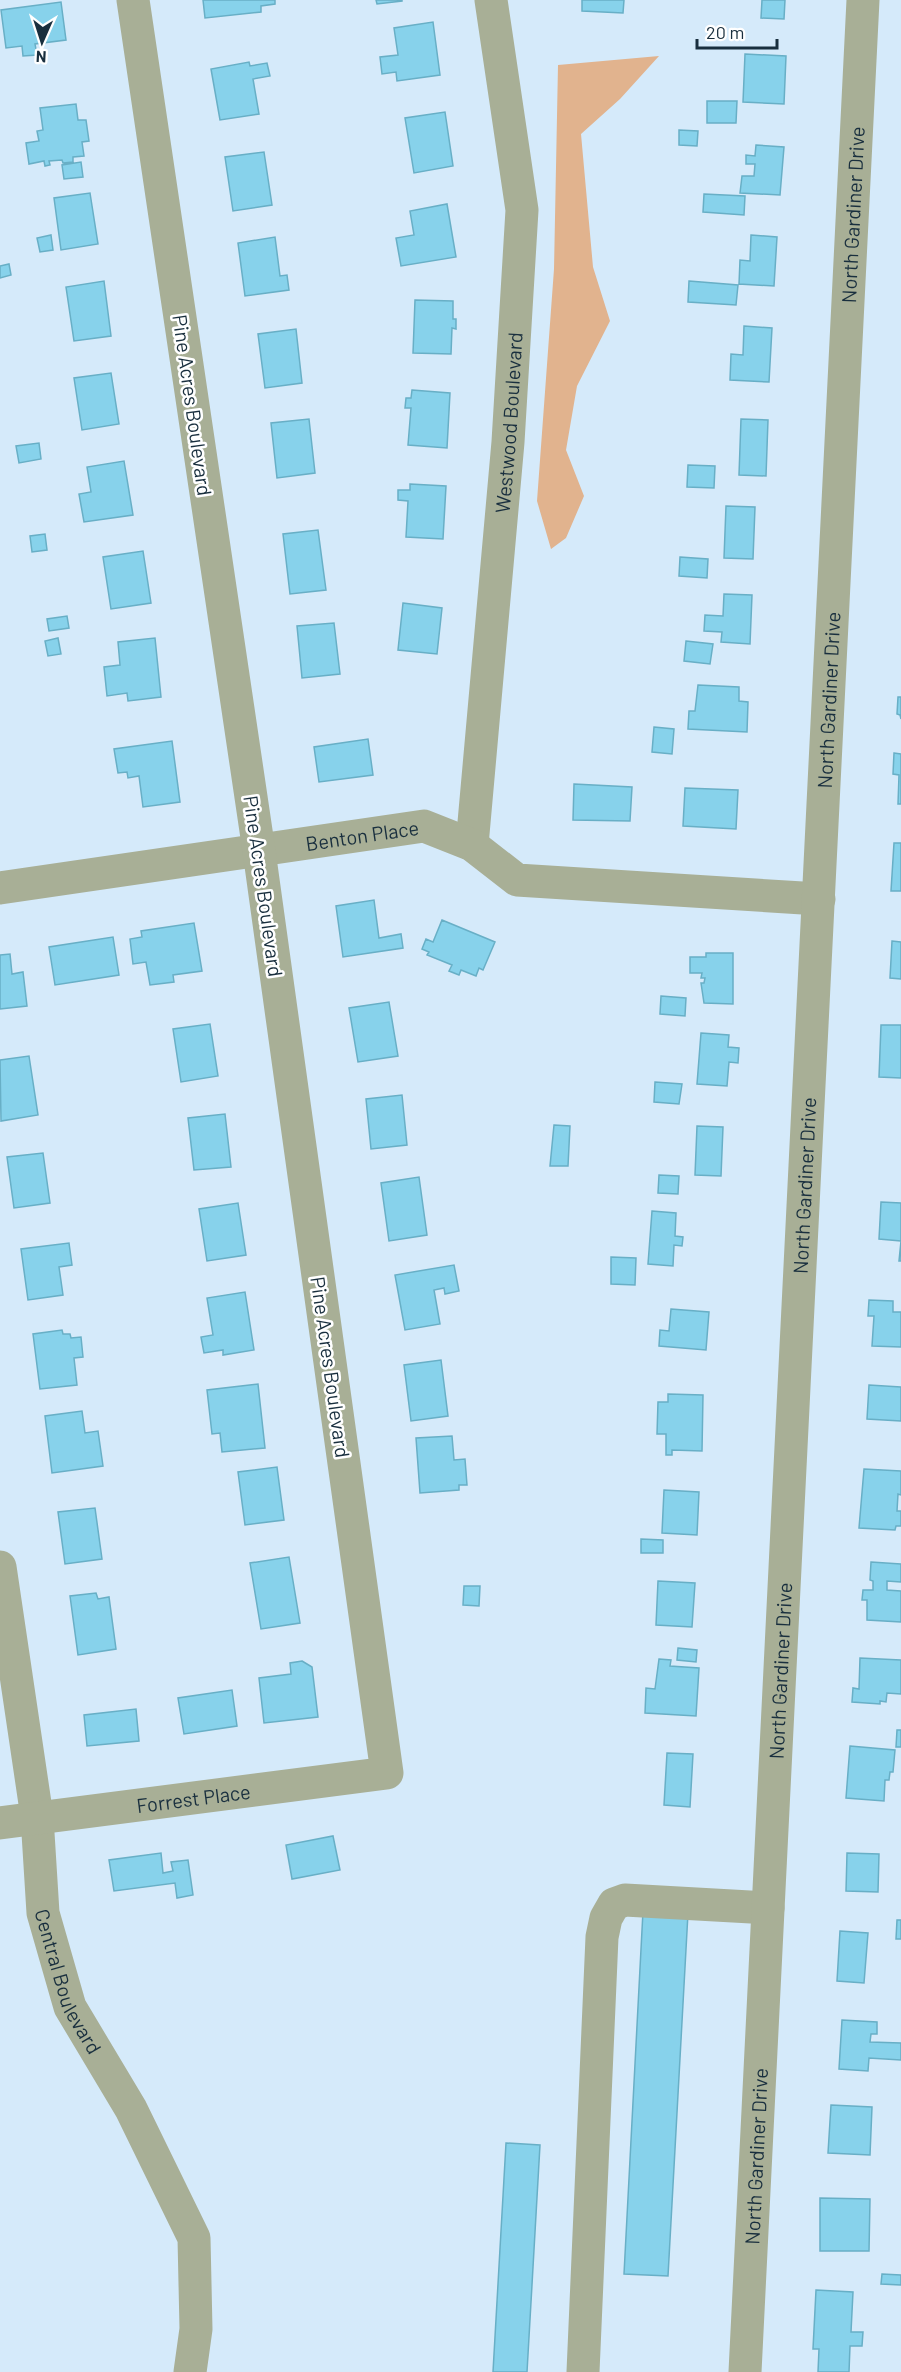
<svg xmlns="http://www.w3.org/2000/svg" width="901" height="2372" font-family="Barlow,sans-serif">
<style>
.green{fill:#e1b38e}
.building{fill:#87d2eb;stroke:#68afc6;stroke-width:1.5}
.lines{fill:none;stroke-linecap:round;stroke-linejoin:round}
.minor{stroke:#a8af96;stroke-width:33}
.labels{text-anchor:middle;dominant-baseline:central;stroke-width:5;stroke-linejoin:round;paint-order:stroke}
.street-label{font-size:20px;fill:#192f3e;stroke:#fff}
</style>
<rect width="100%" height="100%" fill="#d5eafa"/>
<path class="green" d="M659 56 620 99 581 134 593 267 610 321 577 386 566 450 584 496 566 538 551 549 537 501 554 269 558 65Z"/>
<path class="building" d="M203 0H275V4L261 6V12L205 18Z
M376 0H402V1L377 4Z
M582 0H624L623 13 582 11Z
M762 0H785L784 19 761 18Z
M61 2 66 40 35 44 37 55 23 56 22 46 6 48 1 10Z
M433 22 440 75 397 81 396 72 382 74 380 57 398 55 394 28Z
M745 54 786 56 784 104 743 102Z
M249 62 250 66 267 63 270 76 253 79 259 114 220 120 211 69Z
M707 101H737L736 123H707Z
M76 104 78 120H86L89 141 82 142 84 156 73 157V162L63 163 62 160 49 161 50 165 45 166 44 161 29 164 26 143 39 141 37 131 43 130 40 108Z
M445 112 453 166 414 173 405 118Z
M679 130 698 131 697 146 679 145Z
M756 145 784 147 780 195 740 193 742 176H754L755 164H746V155L755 156Z
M264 152 272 205 233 211 225 157Z
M81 162 83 177 64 179 62 165Z
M90 193 98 244 61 250 54 198Z
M704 194 745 196 744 215 703 212Z
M447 204 456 257 401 266 396 238 414 235 410 211Z
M51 235 53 250 40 252 37 238Z
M751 235 777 237 774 286 739 284 740 260 750 261Z
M275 237 280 276 287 275 289 290 245 296 238 243Z
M9 264 11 275 0 278V266Z
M104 281 111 336 74 341 66 287Z
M689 281 738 285 736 305 688 302Z
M415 300 453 301V319H456V329L452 328 451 354 413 353Z
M744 326 772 328 769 382 730 380 731 354 743 355Z
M296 329 302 383 265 388 258 334Z
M111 373 119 424 82 430 74 378Z
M412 390 450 393 447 448 408 445 411 408H405L406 398H411Z
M309 419 315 473 277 478 271 423Z
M741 419 768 420 766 476 739 475Z
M39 443 41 459 19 463 16 446Z
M124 461 133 515 84 522 79 494 91 492 87 467Z
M688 465 715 466 714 488 687 487Z
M410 484 446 486 443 539 406 537 408 501 398 500V490H410Z
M726 506 755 507 753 559 724 558Z
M318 530 326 590 290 594 283 534Z
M45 534 47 550 32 552 30 536Z
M143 551 151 603 111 609 103 557Z
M680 557 708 559 707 578 679 576Z
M724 594 752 595 750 644 721 642 722 632 704 631 705 615 723 616Z
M403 603 442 608 437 654 398 650Z
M67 616 69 628 49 631 47 619Z
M334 623 340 674 302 678 297 626Z
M58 638 61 654 48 656 45 641Z
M155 638 161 697 128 701 127 693 107 696 104 667 120 665 118 642Z
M686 641 713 644 710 664 684 661Z
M698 685 739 687V701L748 702 747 732 688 729 689 711H695Z
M898 697H901V719L900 715 897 714Z
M654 727 674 729 672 754 652 752Z
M368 739 373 775 319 782 314 747Z
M172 741 180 802 143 807 139 776 128 778 127 772 118 773 114 749Z
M894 753 901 754V804H898L899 775 893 774Z
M574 784 632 787 630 821 573 820Z
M685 788 738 790 736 829 683 826Z
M894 843H901V891H891Z
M374 900 379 938 401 934 403 948 343 957 336 906Z
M442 920 495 942 483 970 479 968 476 976 461 970 459 975 449 971 452 965 427 955 429 952 422 949 426 939 433 942Z
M194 923 202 971 173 975 174 982 150 985 146 962 133 964 130 939 142 937 141 931Z
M113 937 119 975 55 985 49 947Z
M892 941 901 942V979L890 978Z
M706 953H733V1004L704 1003 701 983H704L705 978H701L702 973H690V957H706Z
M10 954 12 974 23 972 27 1006 0 1009V955Z
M661 996 686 998 685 1016 660 1014Z
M389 1002 398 1056 358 1062 349 1008Z
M210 1024 218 1076 181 1082 173 1029Z
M881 1025H901V1078L879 1077Z
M701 1033 729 1035 728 1047 739 1048 738 1063 729 1062 727 1086 697 1084Z
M29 1056 38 1115 1 1121 0 1060Z
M655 1082 682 1084 679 1104 654 1102Z
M402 1095 407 1145 371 1149 366 1099Z
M225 1114 231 1167 194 1170 188 1118Z
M554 1125 570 1126 568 1166H550Z
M697 1126 723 1127 721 1176 695 1175Z
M43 1153 50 1203 14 1208 7 1157Z
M659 1175 679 1176 678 1194 658 1193Z
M419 1177 427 1235 389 1241 381 1183Z
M881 1202 901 1203V1261H899L901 1241 879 1239Z
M238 1203 246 1255 207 1261 199 1209Z
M652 1211 676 1213 675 1236 683 1237 682 1246 674 1245 673 1266 648 1264Z
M69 1243 72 1265 59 1267 63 1295 28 1300 21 1249Z
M611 1257 636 1258 635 1285 611 1284Z
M454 1265 459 1291 445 1294 444 1288 434 1290 440 1324 405 1330 395 1275Z
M245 1292 254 1350 223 1355V1350L204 1353 201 1337 213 1335 207 1298Z
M869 1300 893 1301V1312H901V1347L872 1346 874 1316H868Z
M671 1309 709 1312 706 1350 659 1346 660 1330 669 1331Z
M62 1330 63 1334H70L71 1338 81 1337 83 1357 74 1358 77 1385 40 1389 33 1334Z
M441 1360 448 1416 411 1421 404 1365Z
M258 1384 265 1448 222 1452 220 1433 212 1434 207 1390Z
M869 1385 901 1387V1421L867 1419Z
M668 1394 703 1395 702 1451 672 1450V1455H666V1434H657L658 1402H668Z
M82 1411 85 1433 98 1431 103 1466 52 1473 45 1416Z
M452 1436 454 1460 465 1459 467 1485H459V1490L420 1493 416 1438Z
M277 1467 284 1520 245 1525 238 1472Z
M864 1469 901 1471V1495L898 1494 897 1511H901V1526H896L895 1530 859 1528Z
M664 1490 699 1492 697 1535 662 1533Z
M95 1508 102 1559 65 1564 58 1512Z
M641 1539 663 1540V1553H641Z
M289 1557 300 1623 261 1629 250 1563Z
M871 1562 901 1564V1582L887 1581V1590L901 1591V1622L867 1620V1600H862L863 1590H873V1581L870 1580Z
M658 1581 695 1583 692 1627 656 1625Z
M464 1586H480L479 1606 463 1605Z
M96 1593 98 1599 109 1597 116 1649 78 1655 70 1596Z
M678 1648 697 1650 696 1662 677 1660Z
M860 1658 901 1660V1694L887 1693 886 1702 880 1701V1704L852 1702 853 1688 859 1689Z
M659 1659 671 1660 670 1666 699 1668 696 1716 645 1713 646 1688 655 1689Z
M302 1661 312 1667 318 1717 264 1723 259 1678 291 1674 290 1663Z
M232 1690 237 1726 184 1734 178 1698Z
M136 1709 139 1741 87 1746 84 1715Z
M897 1730H901V1747H896Z
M850 1746 895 1750 893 1772H890L889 1780H885L884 1801 846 1798Z
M667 1753 693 1754 690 1807 664 1805Z
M333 1836 340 1870 292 1879 286 1845Z
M161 1853 163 1873 173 1871 171 1862 188 1860 193 1895 177 1898 175 1883 114 1891 109 1860Z
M847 1853 879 1854 878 1892 846 1891Z
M643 1911 688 1913 668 2276 624 2274Z
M897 1920H901V1939H896Z
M840 1931 868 1933 864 1983 837 1981Z
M842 2020 877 2022V2034H871L870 2042 901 2043V2060L869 2058 868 2071 839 2069Z
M831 2105 872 2107 870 2155 828 2153Z
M506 2143 540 2145 527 2372H493Z
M820 2198 870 2199 869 2251H820Z
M882 2274 901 2275V2285L881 2284Z
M816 2290 853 2292 851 2332H863L862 2346H850L849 2372H818L819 2349H813Z"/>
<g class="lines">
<g class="minor">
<path id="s1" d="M472 845 508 442 522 210 491 0"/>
<path id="s2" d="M0 888 424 826 472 845 517 880 819 899"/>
<path id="s3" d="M0 1567 37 1817 43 1913 70 2007 131 2109 194 2238 196 2329 190 2372"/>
<path id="s4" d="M0 1823 387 1773 259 851 133 0"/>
<path d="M583 2372 602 1937 606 1918 614 1904 625 1900 768 1908"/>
<path id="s5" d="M745 2372 863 0"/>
</g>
</g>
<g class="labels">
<g class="street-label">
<text stroke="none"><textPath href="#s5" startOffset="2160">North Gardiner Drive</textPath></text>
<text transform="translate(193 405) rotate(82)">Pine Acres Boulevard</text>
<text stroke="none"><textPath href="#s1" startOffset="424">Westwood Boulevard</textPath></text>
<text stroke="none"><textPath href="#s5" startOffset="1674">North Gardiner Drive</textPath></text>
<text stroke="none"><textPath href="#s2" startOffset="366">Benton Place</textPath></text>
<text transform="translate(264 886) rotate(82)">Pine Acres Boulevard</text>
<text stroke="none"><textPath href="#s5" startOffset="1188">North Gardiner Drive</textPath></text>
<text transform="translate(331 1367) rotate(82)">Pine Acres Boulevard</text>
<text stroke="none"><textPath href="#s5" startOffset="702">North Gardiner Drive</textPath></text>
<text stroke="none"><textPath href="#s4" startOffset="195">Forrest Place</textPath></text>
<text stroke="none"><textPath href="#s3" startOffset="422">Central Boulevard</textPath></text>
<text stroke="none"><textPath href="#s5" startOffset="216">North Gardiner Drive</textPath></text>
</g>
</g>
<g transform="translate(42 42) rotate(183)" stroke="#ffffff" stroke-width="4.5" paint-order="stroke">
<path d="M0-4.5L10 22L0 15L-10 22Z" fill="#192f3e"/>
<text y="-9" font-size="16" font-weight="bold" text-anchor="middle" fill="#192f3e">N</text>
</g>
<path d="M697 39v9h80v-9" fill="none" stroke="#192f3e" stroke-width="3"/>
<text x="706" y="39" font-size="18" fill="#192f3e" stroke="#ffffff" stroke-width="4.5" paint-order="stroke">20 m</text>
</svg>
